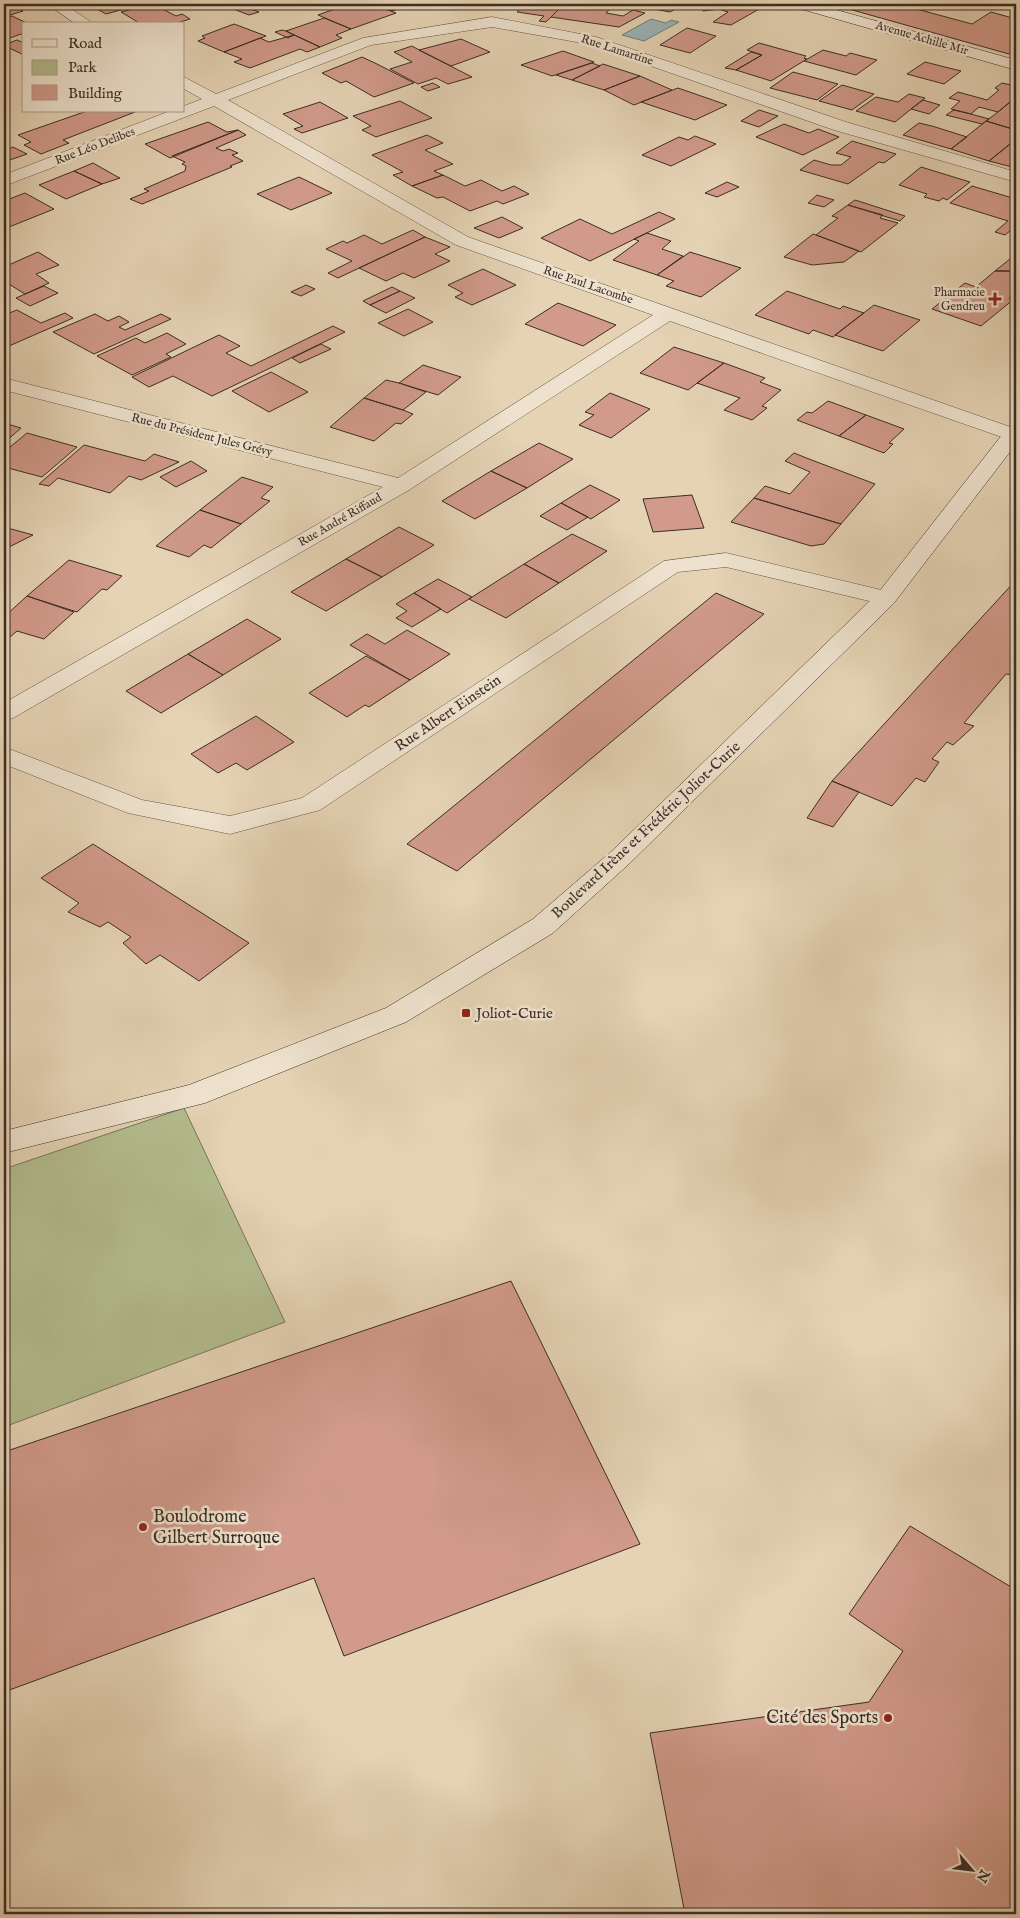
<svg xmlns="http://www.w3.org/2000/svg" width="1020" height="1918" font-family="'IM FELL English',serif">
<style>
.green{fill:#b3bc8e;stroke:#78745a}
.water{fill:#9ab5b8;stroke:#747f7d}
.building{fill:#d19a8a;stroke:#3c2d25}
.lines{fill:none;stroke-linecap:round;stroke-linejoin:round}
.street-casing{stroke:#665649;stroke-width:1}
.secondary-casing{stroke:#3c2d25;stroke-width:1}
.street{fill:#eee2ce;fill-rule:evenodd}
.secondary{fill:#eee2ce;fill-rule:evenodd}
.poi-dot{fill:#8f2418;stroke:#eee2ce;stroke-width:2}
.labels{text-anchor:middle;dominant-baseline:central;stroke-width:5;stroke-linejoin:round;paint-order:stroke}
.far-street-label{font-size:12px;fill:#3c2d25;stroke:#eee2ce}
.far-poi-label{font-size:12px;fill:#3c2d25;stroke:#eee2ce;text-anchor:end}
.street-label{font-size:15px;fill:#3c2d25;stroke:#eee2ce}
.poi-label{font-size:15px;fill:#3c2d25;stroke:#eee2ce;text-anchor:start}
.near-poi-label{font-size:18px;fill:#3c2d25;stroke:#eee2ce;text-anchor:start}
</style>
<rect width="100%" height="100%" fill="#e5d3b4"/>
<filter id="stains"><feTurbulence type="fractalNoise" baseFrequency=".004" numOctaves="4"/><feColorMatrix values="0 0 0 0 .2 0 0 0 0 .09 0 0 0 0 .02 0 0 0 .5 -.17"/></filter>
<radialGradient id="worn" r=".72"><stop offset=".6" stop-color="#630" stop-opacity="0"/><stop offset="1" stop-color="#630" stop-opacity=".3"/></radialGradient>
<path class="green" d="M184 1108 285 1322 4 1427V1169Z"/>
<path class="water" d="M651 19 666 23 671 20 679 22 644 41 622 35Z"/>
<path class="building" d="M4 4H11L23 11 4 17Z
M88 4H142L106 14Z
M153 4 176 16 182 14 190 19 174 24H141L121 12Z
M349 4H372L396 13 351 29 318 15Z
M372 4H408L393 11Z
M474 4H515L509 9Z
M525 4H564L546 22 539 21 544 16 517 12Z
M564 4H580L610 9 606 13 623 16 633 10 645 13 619 27 551 17Z
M700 4H768L731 25 713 22 728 12 719 9 703 11 702 4Z
M831 4H898L972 24 991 12 1016 19V50L1009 54Z
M661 5 677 8 670 12 654 9Z
M246 7 259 12 249 15 236 10Z
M12 16 29 24H24V33L4 40V19Z
M324 18 351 29 336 35 342 38 320 47 286 31Z
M234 24 266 36 224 52 198 41 205 38 202 36Z
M687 28 716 36 690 53 660 45Z
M282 30 286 31 294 35 288 38 275 32Z
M294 35 320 47 307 52 300 49 250 68 234 62 242 59 224 52 260 38 269 42Z
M461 39 490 52 451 66 419 50Z
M17 40 24 43V55L9 48 4 50V45Z
M759 43 806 56 804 58 807 59 771 81 736 70 762 55 747 50Z
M412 46 421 51 472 77 448 84 436 78 418 84 390 69 412 62 394 52Z
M823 50 846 56 850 53 877 60 856 75 804 61Z
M563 51 594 62 552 76 521 65Z
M751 52 762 55 736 70 725 68Z
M362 57 377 64 414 83 374 97 346 81 341 83 322 73Z
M925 62 961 71 944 84 907 74Z
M592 63 600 66 572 80 556 75Z
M603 64 640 76 604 90 572 80Z
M793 72 838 84 817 100 770 88Z
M640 76 672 90 634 105 604 90Z
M433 83 440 87 428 91 421 87Z
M1002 83 1016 86V97L998 112 979 107 971 114 951 109 960 101 949 98 958 92 987 100 999 90 995 88Z
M842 85 874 94 852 110 819 101Z
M678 88 727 105 695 120 641 102Z
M909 94 925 98 895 122 856 111 876 97 898 102Z
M1016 97V130L986 121 998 112Z
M923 100 940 105 929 114 911 109Z
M400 101 432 118 376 137 362 130 371 126 353 116Z
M320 102 348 118 302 133 294 129 303 126 283 114Z
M759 110 778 116 759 127 741 121Z
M954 110 971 114 989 119 982 124 946 115Z
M87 111 135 112 63 140 69 143 41 154 24 145 31 142 18 135Z
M986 121 1016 130 1015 140 989 161 951 149Z
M208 122 227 132 238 130 170 158 145 144Z
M919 123 932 126 967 137 951 149 903 135Z
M784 124 809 133 818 129 839 137 803 155 756 137Z
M238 130 246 135 216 148 223 151 229 149 238 153 232 155 243 161 230 166 232 167 142 204 130 199 149 191 144 189 185 171 186 166 182 164 185 162 172 156Z
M427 135 443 143 425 150 453 164 434 171 443 175 412 186 393 175 403 172 372 155Z
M695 136 716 144 671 166 642 155 679 137 688 140Z
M1015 140 1016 168 989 161Z
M852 141 896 154 884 163 879 162 848 184 800 170 814 160 831 165H841L851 157 836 153Z
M13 147 27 154 4 162V151Z
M93 163 116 176 120 178 102 184 74 171Z
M921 167 970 182 947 200 943 198 939 201 924 197 927 194 899 185Z
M74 171 102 184 66 199 39 185Z
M443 175 465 186 481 180 502 191 514 186 529 194 503 204 497 201 470 211 443 197 437 198 412 186Z
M299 177 332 193 291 210 257 194Z
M727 182 739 187 717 197 705 193Z
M972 186 1016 199V226L1005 235 995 232 1008 221 950 203Z
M25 193 54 209 4 229V201Z
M817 195 834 200 824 207 808 203Z
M855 200 905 216 900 221 848 205Z
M848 205 883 215 880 218 898 223 861 252 816 235 838 218 832 216Z
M659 212 675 219 590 261 541 238 580 219 612 234Z
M502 217 523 228 499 238 474 228Z
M413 230 425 237 338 278 328 273 352 261 326 249 343 241 347 243 364 235 382 244Z
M647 233 671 241 662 249 683 256 657 275 613 260 639 241 634 239Z
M813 234 816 235 859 251 844 262 812 265 784 257Z
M425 237 450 247 435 254 450 261 414 278 403 273 386 281 359 268Z
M38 252 59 265 36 274 49 283 25 294 4 281V267Z
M690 252 741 268 701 297 666 286 674 281 657 275Z
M1015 255 1016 271H995Z
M483 269 516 285 472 305 455 297 463 293 448 285Z
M995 271H1016V292L1009 298 1014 299 981 326 932 309 965 283 976 287Z
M306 285 315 289 301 296 291 292Z
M44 286 58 293 30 306 16 298Z
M392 287 400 291 370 305 363 301Z
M400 291 415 298 386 313 370 305Z
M787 291 840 309 843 306 864 313 833 337 813 330 809 334 755 315Z
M558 303 616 325 583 346 525 324Z
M874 305 920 320 883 351 835 335Z
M408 309 433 322 404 336 378 323Z
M17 310 41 323 65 313 73 318 9 346 4 343V315Z
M95 314 108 321 119 316 129 322 119 327 125 330 161 314 171 319 94 354 53 332Z
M333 326 345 332 212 396 173 376 149 387 132 377 219 335 240 346 226 353 251 366Z
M167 333 186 344 166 354 171 357 132 375 97 356 136 338 145 343Z
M321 344 331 349 300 363 292 358Z
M674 347 724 363 688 390 640 373Z
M724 363 765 378 760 382 781 390 762 406 767 408 752 420 724 410 740 398 697 383Z
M423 365 461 377 438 395 399 383Z
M271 372 308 392 269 412 232 391Z
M386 380 399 383 426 392 403 410 364 398Z
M610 393 650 409 611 438 579 425 594 415 585 412Z
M364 398 403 410 413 414 401 424 396 423 374 441 330 427Z
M828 401 866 415 839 436 797 420 807 412 812 413Z
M866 415 904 429 889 443 893 444 884 453 839 436Z
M4 423 21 428 4 443Z
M27 433 77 447 42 477 4 467V452Z
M539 443 573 459 527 488 491 471Z
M84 445 145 461 154 454 179 462 141 480 129 476 110 493 58 478 49 486 39 484Z
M794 453 809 459 875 484 841 524 754 498 765 486 790 494 810 472 785 461Z
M191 461 207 471 176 487 160 477Z
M491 471 527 488 475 519 442 501Z
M242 477 273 487 261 498 270 501 241 524 200 510Z
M590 485 620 500 591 519 561 503Z
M692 495 704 528 653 532 643 499Z
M754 498 841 524 824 544 811 546 731 522Z
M561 503 588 517 567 530 540 516Z
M200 510 241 524 211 548 204 545 189 557 156 546Z
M4 527 33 535 5 549Z
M399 527 434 545 382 577 346 559Z
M572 534 607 551 559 583 524 564Z
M346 559 382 577 326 611 291 592Z
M69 560 122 576 107 590 102 589 77 612 27 596Z
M524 564 559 583 506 618 469 599Z
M438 579 472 597 447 613 414 593Z
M1016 580V675L1006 674 964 723 974 726 953 745 947 742 932 759 939 762 925 782 916 778 892 806 832 781Z
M414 593 441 609 412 627 396 618 407 611 396 604Z
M716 593 764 614 457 871 407 844Z
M27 596 74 612 44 639 17 631 4 642V617Z
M247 619 281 639 223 675 188 654Z
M407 630 450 654 410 680 350 645 367 634 385 644Z
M188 654 223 675 161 713 126 691Z
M366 656 410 680 369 707 365 705 347 717 309 693Z
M256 716 294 742 247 770 236 763 218 773 191 754Z
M832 781 859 792 833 827 807 818Z
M93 844 249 943 199 981 160 955 146 964 123 943 131 937 108 922 100 927 68 912 79 903 41 878Z
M511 1281 640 1544 344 1656 314 1578 4 1692V1452Z
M910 1526 1016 1590V1914H685L650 1733 869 1702 903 1651 849 1614Z"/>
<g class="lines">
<g class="street-casing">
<path id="street" d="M47 4H64L94 24H76Z
M492 17 596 37 846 122 1016 172V182L834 130 588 44 492 27 371 45 228 100 468 237 1016 429V442L670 321 409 490 13 718 4 721V703L383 487 4 390V378L398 478 653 315 456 245 214 106 4 186V175L170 111H184V106L202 99 184 89V77L216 94 363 38Z
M726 553 894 593 897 598 894 603 886 605 726 567 678 572 320 810 230 834 128 813 4 764V747L142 800 230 816 302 798 664 561Z"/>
</g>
<g class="secondary-casing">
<path id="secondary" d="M791 4H815L1016 60V70L794 7Z
M1016 424V444L894 603 630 863 553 933 406 1022 205 1103 4 1153V1131L189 1085 386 1008 533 919 612 851 878 593 1009 426Z"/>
</g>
<use href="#street" class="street"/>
<use href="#secondary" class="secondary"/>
</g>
<g class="poi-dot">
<path d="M992.5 291.5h5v5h5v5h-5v5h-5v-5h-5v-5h5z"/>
<rect x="461" y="1008" width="10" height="10" rx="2.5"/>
<circle cx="143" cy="1527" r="5"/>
<circle cx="888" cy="1718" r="5"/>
</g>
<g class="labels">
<g class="far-street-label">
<text transform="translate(922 38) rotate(16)">Avenue Achille Mir</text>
<text transform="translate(617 50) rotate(18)">Rue Lamartine</text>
<text transform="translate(95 146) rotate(-21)">Rue Léo Delibes</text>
<text transform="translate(588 285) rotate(19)">Rue Paul Lacombe</text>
<text transform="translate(202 435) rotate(14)">Rue du Président Jules Grévy</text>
<text transform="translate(340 520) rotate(-30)">Rue André Riffaud</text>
</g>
<g class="far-poi-label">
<text x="985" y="292">Pharmacie<tspan x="985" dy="14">Gendreu</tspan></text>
</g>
<g class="street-label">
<text transform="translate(448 713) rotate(-34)">Rue Albert Einstein</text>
<text transform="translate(646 830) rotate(-43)">Boulevard Irène et Frédéric Joliot-Curie</text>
</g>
<g class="poi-label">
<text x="476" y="1013">Joliot-Curie</text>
</g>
<g class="near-poi-label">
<text x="153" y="1517">Boulodrome<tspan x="153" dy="21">Gilbert Surroque</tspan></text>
<text x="878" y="1718" text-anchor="end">Cité des Sports</text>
</g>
</g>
<rect width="1020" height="1918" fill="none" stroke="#e5d3b4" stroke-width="20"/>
<rect x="5" y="5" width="1010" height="1908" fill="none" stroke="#3c2d25" stroke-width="2.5"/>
<rect x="10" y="10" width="1000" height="1898" fill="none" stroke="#3c2d25"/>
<rect x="22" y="22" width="162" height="90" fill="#eee2ce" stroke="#a79a8a"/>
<rect x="32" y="39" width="25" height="8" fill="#eee2ce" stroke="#a79a8a"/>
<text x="68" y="48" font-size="15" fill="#3c2d25">Road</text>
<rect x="32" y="60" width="25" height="15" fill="#b3bc8e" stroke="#a79a8a"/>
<text x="68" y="72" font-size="15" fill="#3c2d25">Park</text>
<rect x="32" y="85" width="25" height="15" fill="#d19a8a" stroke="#a79a8a"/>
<text x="68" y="98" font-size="15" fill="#3c2d25">Building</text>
<g transform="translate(972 1870) rotate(118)" stroke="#eee2ce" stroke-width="4" paint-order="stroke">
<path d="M0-4L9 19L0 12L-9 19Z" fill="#3c2d25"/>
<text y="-8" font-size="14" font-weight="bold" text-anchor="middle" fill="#3c2d25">N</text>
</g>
<rect width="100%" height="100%" filter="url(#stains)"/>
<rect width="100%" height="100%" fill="url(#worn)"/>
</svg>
